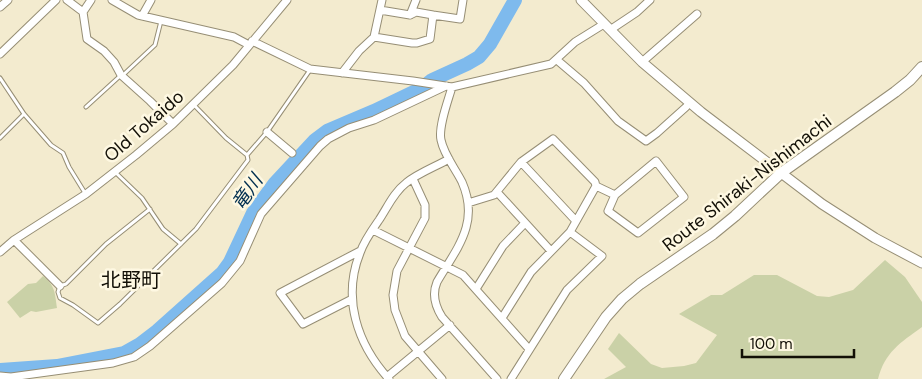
<svg xmlns="http://www.w3.org/2000/svg" width="922" height="379" font-family="'DM Sans','Noto Sans JP',sans-serif">
<style>
.green{fill:#cad1a7}
.lines{fill:none;stroke-linecap:round;stroke-linejoin:round}
.river{stroke:#7ebaed;stroke-width:14}
.service-casing{stroke:#968e75;stroke-width:5}
.minor-casing{stroke:#968e75;stroke-width:9}
.tertiary-casing{stroke:#968e75;stroke-width:11}
.secondary-casing{stroke:#968e75;stroke-width:12}
.service{stroke:#fff;stroke-width:3}
.minor{stroke:#fff;stroke-width:7}
.tertiary{stroke:#fff;stroke-width:9}
.secondary{stroke:#fff;stroke-width:10}
.labels{text-anchor:middle;dominant-baseline:central;stroke-width:5;stroke-linejoin:round;paint-order:stroke}
.street-label{font-size:18px;fill:#120f06;stroke:#fef8e2}
.water-label{font-size:19px;font-style:italic;fill:#002e4f;stroke:#fef8e2}
.quarter-label{font-size:20px;fill:#120f06;stroke:#fef8e2}
</style>
<rect width="100%" height="100%" fill="#f3ebcf"/>
<path class="green" d="M885 260 905 277 922 302V327C900 343 885 352 878 379H604L626 367 608 349 619 333 651 364 662 368 684 366 696 363 717 335 679 314 711 295H722L754 275H777L817 296 829 297 853 290Z
M43 276C55 285 55 293 57 308L36 312 31 311 20 318 7 302 28 284 36 283Z"/>
<g class="lines">
<path class="river" d="M0 370 57 366 124 353 140 344 157 331 222 273 230 262 253 213 275 183 315 140 327 131 374 111 422 88 432 80 467 64 479 57 490 44 515 0"/>
<g class="service-casing">
<path id="service" d="M123 75 155 45 161 21
M0 78 24 114 51 145 63 153 69 167 85 193
M193 104 226 138 247 155
M86 107 120 76
M0 138 24 114
M115 172 142 198 163 229 181 244
M150 209 106 244 66 284 60 286 58 292 60 298 73 305 98 323 120 304 196 229 248 160 247 155 267 132 310 70"/>
</g>
<g class="minor-casing">
<path id="minor" d="M67 0 83 12
M91 0 83 12 87 39 104 51 114 62 121 75 150 101 173 124
M112 0 138 15 234 37 249 45
M382 0 374 37 412 43H417L430 39 433 15 460 19 463 0
M0 7 8 0
M380 10 410 15 416 0
M410 15 416 12 433 15
M142 16 151 0
M610 30 637 12 650 0
M252 41 310 69 413 81 452 87 551 64 575 42 604 24
M0 54 56 0
M557 60 584 83 618 121 646 141 657 133 686 107
M642 62 697 14
M342 73 359 51 374 37
M452 87C448 101 438 127 441 140 444 155 455 168 462 182 480 223 457 248 437 282 432 294 435 306 442 317L497 379
M267 132 292 153
M656 161 684 197 638 233 608 211 615 195Z
M521 162 576 221
M413 179 425 205V218L397 271 393 295 395 310 405 336 442 379
M596 186 615 195
M497 192 551 251
M468 203 494 195 521 162 553 139 595 182 596 186 570 232 531 272 502 318
M373 230 463 275 529 349
M14 240 60 286
M0 252 14 240 86 194 136 155 173 124 233 65 287 0
M476 289 503 246 525 223
M352 299 303 324 280 293 360 251
M0 376 11 377 113 363 134 357 150 346 222 283 240 261 261 214 320 146 328 139 349 128 374 120 446 86
M387 377 450 325
M389 379C357 344 342 298 360 253 364 241 372 230 379 220 387 208 394 192 406 183 418 173 435 167 449 159
M511 379 567 290 602 256 570 232"/>
</g>
<g class="tertiary-casing">
<path id="tertiary" d="M581 0 642 62 701 112 822 204 875 238 922 263"/>
</g>
<g class="secondary-casing">
<path id="secondary" d="M564 379 606 317 622 299 640 284 713 234 735 216 781 173 895 92 910 80 922 67"/>
</g>
<use href="#service" class="service"/>
<use href="#minor" class="minor"/>
<use href="#tertiary" class="tertiary"/>
<use href="#secondary" class="secondary"/>
</g>
<g class="labels">
<g class="street-label">
<text transform="translate(144 126) rotate(-41)">Old Tokaido</text>
<text transform="translate(747 183) rotate(-38)">Route Shiraki-Nishimachi</text>
</g>
<g class="water-label">
<text transform="translate(247 192) rotate(-55)">竜川</text>
</g>
<g class="quarter-label">
<text x="131" y="280">北野町</text>
</g>
</g>
<path d="M742 349v8h112v-8" fill="none" stroke="#120f06" stroke-width="2.5"/>
<text x="750" y="349" font-size="15" fill="#120f06" stroke="#fef8e2" stroke-width="4" paint-order="stroke">100 m</text>
</svg>
